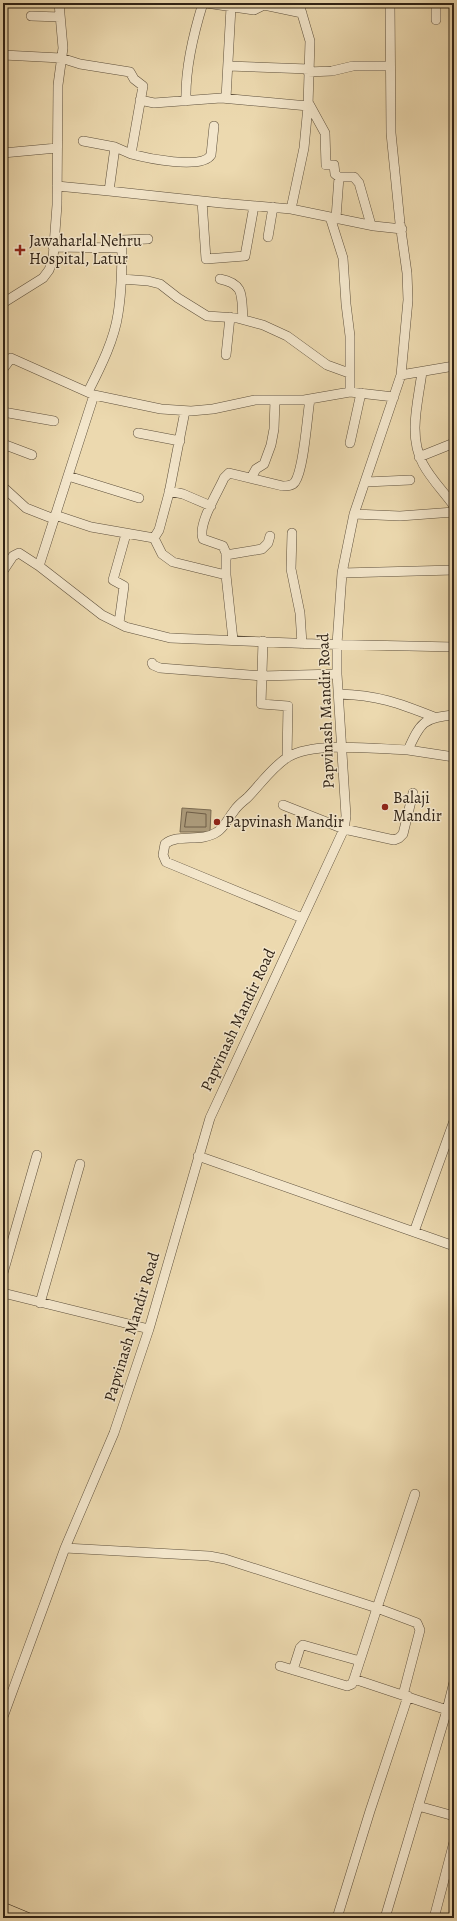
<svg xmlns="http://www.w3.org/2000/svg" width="457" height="1921" font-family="Alegreya,serif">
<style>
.water{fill:#ac9b7b;stroke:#7a6b52}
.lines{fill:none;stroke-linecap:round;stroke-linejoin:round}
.shore{stroke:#6e5e48;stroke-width:1}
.minor-casing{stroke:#5e503c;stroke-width:10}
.major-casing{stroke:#2f2215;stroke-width:12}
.minor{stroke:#f3e6cb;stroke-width:9}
.major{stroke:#ecd9af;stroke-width:11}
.poi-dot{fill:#8f2418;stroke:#f3e6cb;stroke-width:1.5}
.labels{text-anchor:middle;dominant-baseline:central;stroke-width:3;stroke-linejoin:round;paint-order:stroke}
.poi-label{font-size:16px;fill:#2f2215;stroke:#f3e6cb;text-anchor:start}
.street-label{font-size:16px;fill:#2f2215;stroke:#f3e6cb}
</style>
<rect width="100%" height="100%" fill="#ecd9af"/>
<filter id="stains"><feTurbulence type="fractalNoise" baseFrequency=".005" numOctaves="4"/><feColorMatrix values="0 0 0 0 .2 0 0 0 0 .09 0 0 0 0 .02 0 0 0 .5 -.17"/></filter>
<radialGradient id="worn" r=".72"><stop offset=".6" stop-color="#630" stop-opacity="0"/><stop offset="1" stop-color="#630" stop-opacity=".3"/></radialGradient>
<path class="water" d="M182 808 211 810 210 832H180Z"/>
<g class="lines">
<path class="shore" d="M187 812 206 814V827H185Z"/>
<g class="minor-casing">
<path id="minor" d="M206 3 254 10 264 5 302 13
M436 3V20
M31 16 60 17
M3 55 61 58 80 64 130 72 134 79 143 86 131 154 115 147 109 191 57 186
M228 66 309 69
M308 72 332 71 353 66H390
M226 98 231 7
M140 100 154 103 221 98 308 106
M186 101C185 68 193 35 203 3
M308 102 325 133 326 165H334L335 174 339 177H354L359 183 371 225
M83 141 115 147
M3 153 57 148
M131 154C146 158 202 170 211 155L214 126
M109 191 221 203 291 209 374 226 402 229
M202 201 206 259 245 256 254 206
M291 209 304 148 308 106 310 41 300 7V3
M330 217 343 258 346 304 350 336V392
M336 218 339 177
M268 237 273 207
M53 247 122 248
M122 279 148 281 160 284 178 298 207 316 237 318 263 325 287 336 327 365 349 373
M220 279C246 284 241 298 243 319
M3 303 43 278 49 270 53 259 57 205 58 85 63 48 59 3
M226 355 230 317
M3 369 11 358 94 395 161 409 191 411 213 409 255 400H304L350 392 394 397
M422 372C418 402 408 436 423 464 431 479 444 492 454 506
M401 375 454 366
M88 392C100 368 114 341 118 314 122 289 122 265 122 240L148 239
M94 395 39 566 102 615 126 627 170 638 318 644 454 647
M3 412 54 421
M138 433 180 441
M350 443 361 393
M3 444 32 455
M419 457 454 443
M68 476 139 498
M251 478 256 469 264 464 271 445 274 429 275 400
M366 482 410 480
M3 487 26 508 54 519
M169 491 183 494 211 506
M354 514 400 516 454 512
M55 515 91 527 154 538 159 530 169 493 185 411
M292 533 291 569 300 613 302 644
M154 538 162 554 173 562 226 575
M226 555 262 549 268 543 270 536
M3 571 13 556 19 553 39 566
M342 573 454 570
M119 623 124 586 113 580 126 534
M233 640 226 575V553L223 546 203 539C197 525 218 492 224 478L229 473 283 486C288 486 292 486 295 482 304 469 307 417 310 399
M263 641 261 704 288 706 287 758
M152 663 153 665 160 668 262 676 337 674
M339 694C377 695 399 703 434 717
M408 750 454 757
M283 805 344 829 394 840 399 838 403 834 413 793
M302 918 166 862 163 855 165 844C178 833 201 843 217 832 225 827 228 818 234 811 237 806 242 802 247 798 260 785 272 767 288 757 316 741 376 749 408 750 420 723 424 717 454 715
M198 1156 454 1246
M414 1232 454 1121
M3 1273 37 1155
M3 1293 149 1329
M40 1303 80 1164
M65 1548 209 1556 225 1559 377 1608 354 1679 447 1710 385 1918
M280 1666 347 1686 352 1684 354 1679
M293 1670 300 1648 303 1645 360 1661
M403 1695 420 1630 417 1623 377 1608 415 1494
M447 1710 454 1682
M3 1717 65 1548 114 1433 149 1329 210 1118 344 829 346 816 337 674V644L342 573 354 514 401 375 408 300 407 273 400 223 391 133 390 3
M418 1806 454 1816
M337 1918 370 1811 408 1696
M434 1918 454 1842"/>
</g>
<g class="major-casing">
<path id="major" d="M3 1908 27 1918"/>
</g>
<use href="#minor" class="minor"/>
<use href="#major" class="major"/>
</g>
<g class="poi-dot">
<path d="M18 244h4v4h4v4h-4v4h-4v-4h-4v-4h4z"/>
<circle cx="385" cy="807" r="4"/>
<circle cx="217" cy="822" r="4"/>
</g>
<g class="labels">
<g class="poi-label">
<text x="29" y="241">Jawaharlal Nehru<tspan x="29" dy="18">Hospital, Latur</tspan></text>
<text x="393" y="798">Balaji<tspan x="393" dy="18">Mandir</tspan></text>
<text x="225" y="822">Papvinash Mandir</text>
</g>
<g class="street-label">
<text transform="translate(326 711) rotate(-92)">Papvinash Mandir Road</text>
<text transform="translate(238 1020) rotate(-65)">Papvinash Mandir Road</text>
<text transform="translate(132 1327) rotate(-73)">Papvinash Mandir Road</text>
</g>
</g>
<rect width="457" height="1921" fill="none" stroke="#ecd9af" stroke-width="16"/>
<rect x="4" y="4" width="449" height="1913" fill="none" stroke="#2f2215" stroke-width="2"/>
<rect x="8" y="8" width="441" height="1905" fill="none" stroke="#2f2215"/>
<rect width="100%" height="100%" filter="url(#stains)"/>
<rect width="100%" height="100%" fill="url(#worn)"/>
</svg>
